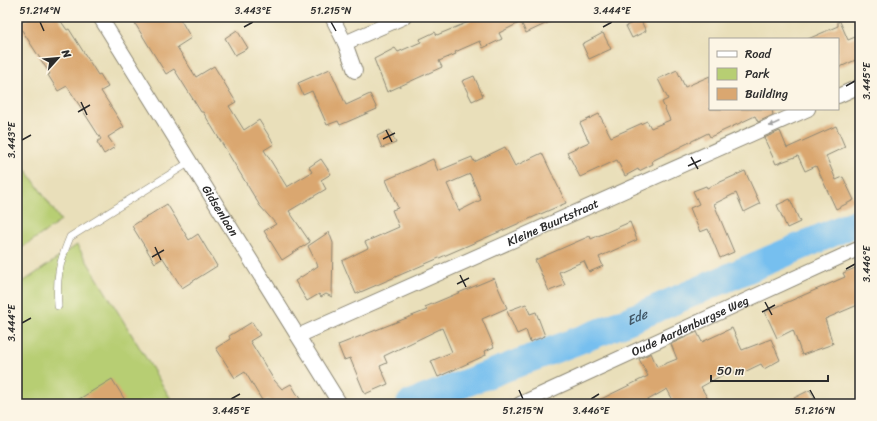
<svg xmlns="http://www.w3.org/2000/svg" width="877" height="421" font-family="Sriracha,sans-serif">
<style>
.green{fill:#b7ce73;stroke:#717c4f}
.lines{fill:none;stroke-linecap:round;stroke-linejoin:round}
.river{stroke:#76bfef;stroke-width:28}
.building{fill:#daa770;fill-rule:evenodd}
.service-casing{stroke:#8a8572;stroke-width:8}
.minor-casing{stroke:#8a8572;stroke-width:16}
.service{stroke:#fff;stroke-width:7}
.minor{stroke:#fff;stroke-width:14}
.oneway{fill:#a0a0a0}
.ticks{fill:none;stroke:#2b2b2b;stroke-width:1.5}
.labels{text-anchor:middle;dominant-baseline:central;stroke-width:3.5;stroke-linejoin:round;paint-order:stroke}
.street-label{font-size:12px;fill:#2b2b2b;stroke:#fcf5e5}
.water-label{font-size:13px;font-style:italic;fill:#425766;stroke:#fcf5e5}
.neatline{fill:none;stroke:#2b2b2b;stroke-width:1.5}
.ticks-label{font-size:10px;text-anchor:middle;fill:#2b2b2b}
</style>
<rect width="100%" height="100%" fill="#fcf5e5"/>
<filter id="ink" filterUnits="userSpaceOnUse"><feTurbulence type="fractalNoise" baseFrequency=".025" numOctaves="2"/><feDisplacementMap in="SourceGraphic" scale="8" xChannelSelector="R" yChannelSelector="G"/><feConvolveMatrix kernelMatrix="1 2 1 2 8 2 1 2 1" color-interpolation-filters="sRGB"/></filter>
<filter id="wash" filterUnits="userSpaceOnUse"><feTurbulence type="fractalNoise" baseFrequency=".012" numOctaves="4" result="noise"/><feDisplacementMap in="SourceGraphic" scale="16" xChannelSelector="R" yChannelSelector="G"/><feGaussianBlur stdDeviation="0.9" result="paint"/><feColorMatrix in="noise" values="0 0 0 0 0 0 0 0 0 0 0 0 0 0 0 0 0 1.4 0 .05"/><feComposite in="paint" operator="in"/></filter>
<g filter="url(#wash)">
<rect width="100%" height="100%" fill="#e9dfba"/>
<path class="green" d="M17 156 61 221 17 251Z
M77 245 174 404H17V286Z"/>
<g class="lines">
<path class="river" id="s1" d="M410 404 606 330 860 221"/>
</g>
<g id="blocks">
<path class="building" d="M31 17H58L67 30 69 29 98 75 100 74 108 87 101 91 124 127 108 137 115 147 104 154 97 142 101 139 67 86 58 91 48 75 50 74 18 24Z
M131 17H179L191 38 177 47 196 77 214 66 236 102 229 106 244 130 259 120 274 144 264 150 287 187 312 172 309 167 321 159 331 174 321 180 326 189 289 211 310 242 282 260 264 231 276 224 260 206 203 112H201L174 69 166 74Z
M469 17H560L526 33 521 22 499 33 502 39 483 48 480 41 455 52 456 54 439 61 442 67 387 92 374 59 395 48 398 52 421 42 420 39 435 32 437 35 471 21Z
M838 17 848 40 860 35V58L838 68V39H808L838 26Z
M640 19 646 31 632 38 626 26Z
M237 30 248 48 235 55 225 38Z
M603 33 611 49 589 59 582 44Z
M330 69 346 105 370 94 377 109 340 125 338 121 327 125 312 91 303 95 298 83Z
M677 70 685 87 710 76V109H772L773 115 758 122 755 116 710 137 708 133 652 161 653 164 639 171 638 169 625 176 617 160 580 177 567 152 589 142 580 123 599 114 611 137 647 121 651 128 670 120 662 102 668 99 658 79Z
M474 76 483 96 472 101 462 81Z
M836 126 845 147 826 156 836 180 843 177 854 200 836 209 816 166 805 171 798 156 776 164 764 138 780 131 787 148Z
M390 130 396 143 382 148 377 136Z
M505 147 515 166 542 153 566 203 356 294 342 261 368 248 365 242 399 227 392 210 398 208 386 180 433 159 438 171 472 157 474 162ZM470 174 481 200 459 211 447 184Z
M745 171 760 204 744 212 736 193 714 204 734 252 720 258 708 229 700 232 690 208 699 204 693 191 706 186 707 188Z
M790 199 800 222 787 228 777 205Z
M167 204 189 240 198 234 217 266 182 288 163 258 155 263 132 226Z
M630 222 637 240 599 257 603 266 589 272 584 261 559 272 565 285 549 291 535 260 590 236 591 239Z
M329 232 333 243 332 297 326 294 321 297 319 294 307 301 295 281 318 266 308 246Z
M860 266V304L825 319 833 344 802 355 793 330 777 338 765 312 845 277 843 273Z
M494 278 507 308 482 319 494 347 485 351 486 355 438 377 431 361 452 352 442 328 384 356 387 363 380 366 388 384 365 394 350 358 344 360 338 345 427 310 425 307Z
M526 304 530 314 536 312 545 336 530 342 526 330 517 334 507 311Z
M252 322 260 335 250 341 274 380 282 389 291 384 303 404H272L268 399 263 402 245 372 235 378 216 348 230 339 229 336Z
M732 328 742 350 771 339 780 360 764 369 761 364 736 376 733 369 701 387 711 404H675L667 389 641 404H591L648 376 639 359 651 353 657 367 677 359 671 344 697 332 702 342Z
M112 379 125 400 118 404H71Z
M810 390 817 404H782Z"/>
</g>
</g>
<g filter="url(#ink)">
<use href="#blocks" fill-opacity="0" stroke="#8a8572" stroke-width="1"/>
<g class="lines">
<g class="service-casing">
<path id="service" d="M58 306C56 278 59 263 70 237L190 162"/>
</g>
<g class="minor-casing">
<g id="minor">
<path id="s2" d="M100 17 340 404"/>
<path d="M333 19 345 43 355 71"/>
<path d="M345 43 404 17"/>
<path d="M838 96 860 86"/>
<path id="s3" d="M298 336 808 109"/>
<path id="s4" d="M520 404 860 248"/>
</g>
</g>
<use href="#service" class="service"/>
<use href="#minor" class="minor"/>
</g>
<defs><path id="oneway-solid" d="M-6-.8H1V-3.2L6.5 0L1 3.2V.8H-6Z"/></defs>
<use class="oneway" href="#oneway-solid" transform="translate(774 124) rotate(156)"/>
</g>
<path class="ticks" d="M40 22 44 31M331 22 336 31M244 27 253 22M603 27 612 22M846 86 855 81M81 102 87 115M78 112 90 105M386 130 392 142M383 139 395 133M22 140 31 135M691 157 698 169M688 166 701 160M155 247 161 260M152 257 164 250M846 269 855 264M460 275 466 287M457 284 469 278M765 302 772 315M762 312 775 305M22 323 31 318M519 390 523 399M810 390 815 399M231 399 240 394M591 399 599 394"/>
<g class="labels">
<g class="street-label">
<text stroke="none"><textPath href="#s2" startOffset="228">Gidsenlaan</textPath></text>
<text stroke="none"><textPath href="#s3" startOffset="279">Kleine Buurtstraat</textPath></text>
<text stroke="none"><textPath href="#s4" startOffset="187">Oude Aardenburgse Weg</textPath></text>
</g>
<g class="water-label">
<text stroke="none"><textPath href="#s1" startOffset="243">Ede</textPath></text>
</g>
</g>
<rect width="877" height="421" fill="none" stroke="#fcf5e5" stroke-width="44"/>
<rect x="709" y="38" width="130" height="72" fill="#fcf5e5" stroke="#a8a49b"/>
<rect x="717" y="51" width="20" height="6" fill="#ffffff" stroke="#a8a49b"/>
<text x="745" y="58" font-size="12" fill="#2b2b2b">Road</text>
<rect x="717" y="68" width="20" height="12" fill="#b7ce73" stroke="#a8a49b"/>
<text x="745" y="78" font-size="12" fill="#2b2b2b">Park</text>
<rect x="717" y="88" width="20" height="12" fill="#daa770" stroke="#a8a49b"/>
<text x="745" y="98" font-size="12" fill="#2b2b2b">Building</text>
<g transform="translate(58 58) rotate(63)" stroke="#fcf5e5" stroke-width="3" paint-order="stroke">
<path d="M0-3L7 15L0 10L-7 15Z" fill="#2b2b2b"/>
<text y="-6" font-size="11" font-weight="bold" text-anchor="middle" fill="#2b2b2b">N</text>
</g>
<path d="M711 375v6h117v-6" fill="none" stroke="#2b2b2b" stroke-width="2"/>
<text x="717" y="375" font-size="12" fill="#2b2b2b" stroke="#fcf5e5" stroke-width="3" paint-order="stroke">50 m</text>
<rect x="22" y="22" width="833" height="377" class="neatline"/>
<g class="ticks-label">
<text x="40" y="14">51.214°N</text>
<text x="253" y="14">3.443°E</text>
<text x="331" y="14">51.215°N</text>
<text x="612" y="14">3.444°E</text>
<text transform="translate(866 81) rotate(-90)" y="4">3.445°E</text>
<text transform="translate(11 140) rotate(-90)" y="4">3.443°E</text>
<text transform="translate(866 264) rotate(-90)" y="4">3.446°E</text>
<text transform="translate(11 323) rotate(-90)" y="4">3.444°E</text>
<text x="231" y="414">3.445°E</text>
<text x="523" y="414">51.215°N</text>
<text x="591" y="414">3.446°E</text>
<text x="815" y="414">51.216°N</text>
</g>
</svg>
